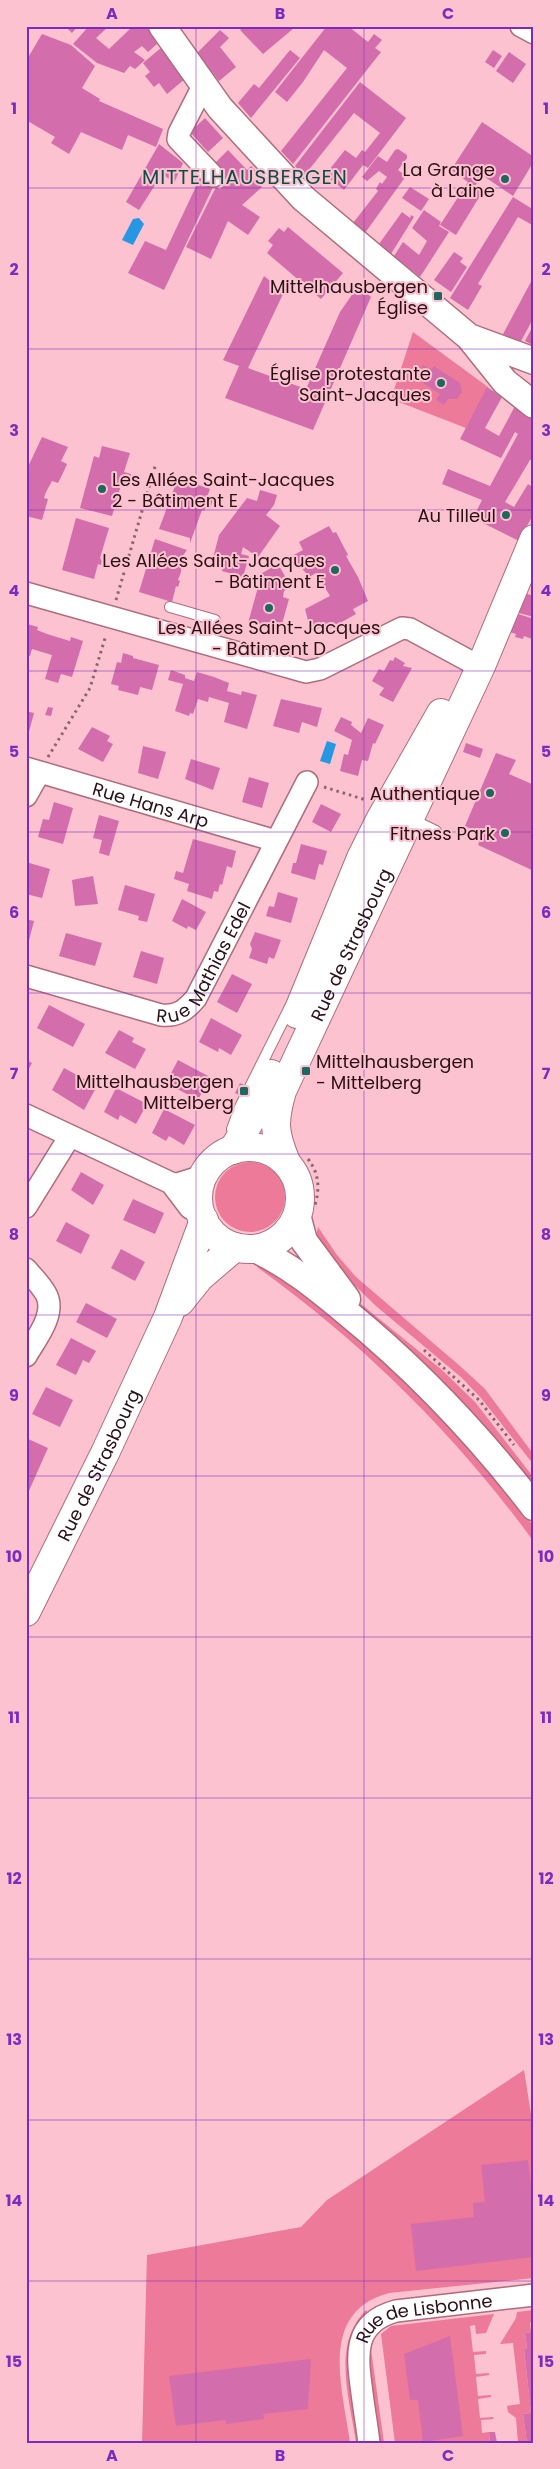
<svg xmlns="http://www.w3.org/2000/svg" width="560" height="2469" font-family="Poppins,sans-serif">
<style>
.green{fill:#ed7a99}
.water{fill:#2697e2}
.building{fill:#d46dac}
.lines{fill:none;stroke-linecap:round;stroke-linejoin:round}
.service-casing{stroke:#ae6d7d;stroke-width:12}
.minor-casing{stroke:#ae6d7d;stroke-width:24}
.tertiary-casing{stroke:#ae6d7d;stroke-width:29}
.secondary-casing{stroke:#ae6d7d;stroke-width:30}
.path{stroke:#8d646e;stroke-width:3;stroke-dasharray:2.5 4;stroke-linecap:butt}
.service{stroke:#fff;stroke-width:10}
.minor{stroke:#fff;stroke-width:21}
.tertiary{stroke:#fff;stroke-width:26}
.secondary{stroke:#fff;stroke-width:28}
.grid{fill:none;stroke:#7b2cbf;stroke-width:1;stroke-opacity:0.55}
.poi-dot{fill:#1d675e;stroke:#fcc2cf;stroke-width:2}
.labels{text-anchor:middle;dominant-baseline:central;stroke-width:4;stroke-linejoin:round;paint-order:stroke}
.poi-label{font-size:18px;fill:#291017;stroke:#fcc2cf;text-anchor:end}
.street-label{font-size:18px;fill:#291017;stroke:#fcc2cf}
.quarter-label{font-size:20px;letter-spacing:1px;fill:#0f4c45;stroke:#fcc2cf}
.neatline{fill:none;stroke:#7b2cbf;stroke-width:2}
.grid-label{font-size:16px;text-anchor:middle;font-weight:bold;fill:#7b2cbf}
</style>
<rect width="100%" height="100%" fill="#fcc2cf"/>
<path class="green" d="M413 332 488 387 466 428 391 399Z
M215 1197a35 35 0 1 1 70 0a35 35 0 1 1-70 0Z
M318 1227 337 1255 356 1277 460 1366 485 1389 534 1455V1465L481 1398 462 1378 376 1306 343 1274 316 1237Z
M259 1263 281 1276 336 1317 449 1422 526 1516 534 1527V1542C456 1435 364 1344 257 1267Z
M356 1300 442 1370 475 1402 534 1478V1493Z
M524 2070 534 2133V2278L389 2293C317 2312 343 2390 350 2443H142L147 2255 301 2227 327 2200Z
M366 2310 368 2313 359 2443H356C350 2399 331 2345 366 2310Z
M534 2310V2322L530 2323 531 2332 525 2333 527 2348 524 2349 531 2413 523 2414 527 2443H518L516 2418 508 2412 507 2406 520 2404 513 2343 500 2344 516 2318 517 2312Z
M494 2314 486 2333 476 2334 475 2325 470 2326 473 2352 486 2351V2354L474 2355 476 2374 489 2373V2375L476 2377 478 2396 491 2395V2397L478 2399 480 2418 493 2417 494 2419 481 2420 482 2433 489 2432 490 2443H395L381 2334 391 2326Z
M370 2342 384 2443H378L368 2365Z"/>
<path class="water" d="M139 218 144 224 133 245 122 240 133 219Z
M327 741 336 744 330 764 320 761Z"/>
<path class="building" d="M65 26H78L72 33Z
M89 26H109L96 38 109 49 133 26H146L158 43 148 52 142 46 134 52 145 60 135 69 130 66 124 73 97 63 73 44Z
M244 26H293L294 28 263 54 240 30Z
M327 26H348L368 42 374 34 382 40 375 48 381 52 293 164 281 151 347 68 324 50 303 82 287 102 275 92Z
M220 30 229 38 220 47 236 67 219 81 197 53Z
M42 34 71 45 95 66 82 88 100 99 99 101 163 129 156 147 128 135 122 150 81 132 69 154 51 143 55 137 26 120V61Z
M162 47 186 78 167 94 159 83 154 87 145 76 150 72 143 63Z
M290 50 300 58 251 118 238 103 254 84 259 88Z
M493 50 502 56 494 68 485 62Z
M509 52 526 64 513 83 496 71Z
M360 82 406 118 368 168 363 165 344 190 325 175 345 150 356 158 362 150 365 152 380 133 354 113 304 176 295 166Z
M205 118 223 138 208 152 190 132Z
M482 122 534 157V161L513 196 482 175 475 186 483 191 456 235 440 225 468 182 451 170Z
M159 144 183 163 174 183 159 171 155 176 159 179 139 210 126 202Z
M398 149 407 155V158L398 170 406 176 365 233 353 223 378 191 376 189 380 182 382 184 387 177 379 171 367 181 362 177 378 156 387 162 395 150Z
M228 150 247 170 251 166 257 172 252 176 262 187 242 205 260 217 248 235 228 221 211 259 186 247 216 187 220 189 228 182 213 165Z
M200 178 214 185 164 290 128 273 145 241 166 250Z
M410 187 429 199 421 211 402 198Z
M513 197 534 210V226L518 217 478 284 482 286 468 310 450 298Z
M424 210 441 222 439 226 449 232 420 277 394 256 403 242 419 255 427 241 412 228Z
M402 212 410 218 411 215 414 217 391 254 379 244Z
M288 227 343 273 321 299 267 253 273 245 268 241 279 228 284 232Z
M454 252 463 258 460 262 467 267 451 292 434 280Z
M264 276 284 292 248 368 306 389 340 312 358 286 371 297 313 430 225 398 239 366 223 360Z
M534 276V317L520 343 503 334Z
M534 324V346L525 341Z
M423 365 431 370 434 366 460 383 462 392 457 399H448L444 405 436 400 440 394 423 383 426 379 417 373Z
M487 387 502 397 485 428 499 436 515 406 534 422V458L530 460 505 502 514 507 528 484 531 486 534 482V513L519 541 473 518 482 500 442 484 448 469 490 486 518 434 515 432 501 458 460 439Z
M42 437 68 447 61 461 67 464 63 473 58 483 52 481 46 492 44 498 48 499 42 520 26 516V471Z
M102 446 130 453 124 472 131 474 129 483 124 482 123 486 121 485 112 516 80 508 94 456 99 458Z
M178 478 210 489 207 497 213 500 210 508 206 506 204 511 202 510 190 543V538L159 529Z
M260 490 277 495 274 505 266 515 280 526 258 557 243 547 241 554 249 556 243 577 222 571 223 566 212 562 219 535 247 498 257 501Z
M76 518 109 528 100 558 102 561 101 565 98 564 94 579 62 570Z
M329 526 333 533 336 532 348 555 346 556 358 577 368 601 353 609 356 614 324 632 321 627 311 632 305 609 330 596 316 573 309 577 292 556 303 550 299 542Z
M155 539 187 550 182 557 181 572 178 580 180 581 178 587 176 586 172 602 139 592Z
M278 564 286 578 288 577 291 587 284 591 283 597 289 599 282 624 275 623 273 630 248 623 262 573Z
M524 593 534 596V617L515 612Z
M515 613 534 619 532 639 524 636 523 639 515 637 516 634 506 631Z
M27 624 38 627 37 630 47 634 70 641 71 637 83 641 72 677 61 674 58 683 45 679 52 655 32 649 30 656 26 655Z
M123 653 133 656V658L159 665 152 690 140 687 138 695 118 690 119 686 111 684 117 662 121 663Z
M395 657 405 663 403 666 412 668 393 702 379 695 384 688 372 681 379 669 384 671 390 660 393 661Z
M171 670 185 675V678L194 681 197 672 214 677 229 683 227 691 241 695 242 691 257 695 247 729 224 722 229 703 209 697 208 702 198 699 193 714 190 713 189 716 175 711 183 684 168 680Z
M281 699 322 708 317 727 302 722 299 733 273 726Z
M48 707 53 708 51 716 45 715Z
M26 711 34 713 27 739H26Z
M341 717 352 722 351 725 361 733 368 718 384 725 375 744 373 743 368 761 362 760 358 776 340 771 344 754 348 755 352 740 334 731Z
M92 727 110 736 107 741 113 744 103 762 78 749Z
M466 743 483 749 480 758 463 752Z
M143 746 166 752 158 779 138 773Z
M496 753 516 760 509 774 534 785V871L478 845 482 834 465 826Z
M191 759 220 768 213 790 185 779Z
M249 777 269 783 262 808 242 802Z
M54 802 73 808 63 844 38 837 43 819 49 820Z
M321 804 341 814 331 832 312 822Z
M99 815 119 821 109 856 99 853 102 840 93 838Z
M193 839 236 851 232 868 227 866 222 885 220 884 218 892 214 891 212 899 187 891 189 884 174 879 176 871 183 873Z
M301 844 327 851 323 865 319 864 315 880 291 873 293 863H296Z
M26 862 50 869 42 898 26 894Z
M93 876 98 904 75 906 72 880Z
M125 885 155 894 147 922 138 920 139 916 118 910Z
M278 892 298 898 291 923 266 916 269 906 274 907Z
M182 899 206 912 196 930 188 926 187 929 172 921Z
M26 919 34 921 27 948 26 947Z
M255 932 281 940 274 959 269 957 267 964 249 958 252 949 250 944Z
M66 933 102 943 95 966 59 956Z
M141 951 164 958 157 984 133 977Z
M232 974 252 984 237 1013 217 1002Z
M49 1005 85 1024 73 1047 37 1028Z
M211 1018 242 1035 231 1055 219 1048 218 1052 199 1042Z
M119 1030 134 1038 132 1042 146 1049 135 1069 105 1053Z
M26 1060 32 1063 26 1074Z
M178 1060 210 1077 198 1100 166 1083Z
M64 1068 97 1086 84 1110 52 1090Z
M240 1083 244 1085 239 1095 235 1093Z
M116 1088 147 1104 136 1124 120 1115 118 1120 104 1112Z
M164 1109 195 1125 184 1145 169 1136 166 1141 152 1133Z
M81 1172 104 1185 93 1205 71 1190Z
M133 1199 164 1213 155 1234 123 1220Z
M66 1222 90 1235 81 1254 56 1241Z
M121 1249 145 1262 135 1281 111 1268Z
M86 1303 117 1319 107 1338 76 1322Z
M71 1338 96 1351 89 1363 83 1360 76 1375 56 1365Z
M46 1387 73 1400 60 1427 32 1414Z
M26 1438 48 1448 28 1493 26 1492Z
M528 2160 534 2208V2257L416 2271 411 2224 474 2217 473 2203 485 2202 481 2165Z
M530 2329H534V2443H527L523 2414 531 2413 524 2349 527 2348 525 2333 531 2332Z
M450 2336 463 2436 423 2442 418 2400H410L404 2354Z
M311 2359 308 2409 263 2414 264 2419 226 2424 225 2420 176 2426 169 2376Z
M489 2432H495L497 2443H490Z"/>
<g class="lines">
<g class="service-casing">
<path id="service" d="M170 607 215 620 207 644
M411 819 436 831
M232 1129 240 1107 290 1007"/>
</g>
<g class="minor-casing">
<g id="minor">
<path d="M521 26 534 33"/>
<path d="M204 84 179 133 178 139 213 176"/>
<path d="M26 593 306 672 320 669 402 628 410 629 471 662"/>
<path id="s1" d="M26 768 276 841"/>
<path d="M26 796 39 773"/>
<path id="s2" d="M26 976 161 1015C177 1017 186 1010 196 998L307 782"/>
<path d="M26 1115 171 1183 190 1208H200"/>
<path d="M174 1185 203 1176"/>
<path d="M26 1207 70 1136"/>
<path d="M26 1269C33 1277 41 1285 46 1294 57 1314 35 1340 26 1356"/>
<path id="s3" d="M369 2443C367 2426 364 2409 362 2393 357 2356 352 2323 396 2311L534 2295"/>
</g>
</g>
<g class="tertiary-casing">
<path id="tertiary" d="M162 26 220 108 303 198 469 337 505 382 534 405
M469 337 534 361
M297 1215 304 1241 347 1299
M255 1249C289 1265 316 1287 345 1311 416 1369 478 1434 534 1507"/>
</g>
<g class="secondary-casing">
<g id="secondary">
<path d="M297 1014 361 858 380 820 441 713"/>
<circle cx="249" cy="1198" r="51"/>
<path d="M233 1150 254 1114 271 1074"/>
<path id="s4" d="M286 1162C274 1133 273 1122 282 1091L481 666 534 539"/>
<path d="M180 1302 200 1277 235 1247"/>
<path id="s5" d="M26 1612 105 1453 168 1317 204 1220"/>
</g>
</g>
<path class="path" d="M116 600 156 463
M48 757 90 688 106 635
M324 787 366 800
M308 1159C319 1173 320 1188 315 1205
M424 1350 479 1400 514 1445"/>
<use href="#service" class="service"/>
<use href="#minor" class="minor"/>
<use href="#tertiary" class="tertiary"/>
<use href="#secondary" class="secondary"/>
</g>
<path class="grid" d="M196 26V2443M364 26V2443M26 188H534M26 349H534M26 510H534M26 671H534M26 832H534M26 993H534M26 1154H534M26 1315H534M26 1476H534M26 1637H534M26 1798H534M26 1959H534M26 2120H534M26 2281H534"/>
<g class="poi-dot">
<circle cx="505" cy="179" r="5"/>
<rect x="433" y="291" width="10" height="10" rx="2.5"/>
<circle cx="441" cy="383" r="5"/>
<circle cx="102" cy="489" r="5"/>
<circle cx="506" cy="515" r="5"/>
<circle cx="335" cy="570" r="5"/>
<circle cx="269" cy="608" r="5"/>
<circle cx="490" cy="793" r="5"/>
<circle cx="505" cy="833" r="5"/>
<rect x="301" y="1066" width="10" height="10" rx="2.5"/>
<rect x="239" y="1086" width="10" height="10" rx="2.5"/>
</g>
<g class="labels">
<g class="poi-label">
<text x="495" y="169">La Grange<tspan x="495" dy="21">à Laine</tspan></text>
<text x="428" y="286">Mittelhausbergen<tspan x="428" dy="21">Église</tspan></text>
<text x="431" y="373">Église protestante<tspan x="431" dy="21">Saint-Jacques</tspan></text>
<text x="112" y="479" text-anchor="start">Les Allées Saint-Jacques<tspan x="112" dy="21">2 - Bâtiment E</tspan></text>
<text x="496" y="515">Au Tilleul</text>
<text x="325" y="560">Les Allées Saint-Jacques<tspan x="325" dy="21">- Bâtiment E</tspan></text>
<text x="269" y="627" text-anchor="middle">Les Allées Saint-Jacques<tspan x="269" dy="21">- Bâtiment D</tspan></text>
<text x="480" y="793">Authentique</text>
<text x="495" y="833">Fitness Park</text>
<text x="316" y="1061" text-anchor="start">Mittelhausbergen<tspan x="316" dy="21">- Mittelberg</tspan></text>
<text x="234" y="1081">Mittelhausbergen<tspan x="234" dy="21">Mittelberg</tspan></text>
</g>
<g class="street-label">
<text stroke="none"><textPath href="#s1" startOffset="130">Rue Hans Arp</textPath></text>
<text stroke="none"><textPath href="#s4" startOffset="235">Rue de Strasbourg</textPath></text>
<text stroke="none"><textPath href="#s2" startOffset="212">Rue Mathias Edel</textPath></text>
<text stroke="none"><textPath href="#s5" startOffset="164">Rue de Strasbourg</textPath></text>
<text stroke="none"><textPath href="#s3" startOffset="175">Rue de Lisbonne</textPath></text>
</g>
<g class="quarter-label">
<text x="245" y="177">MITTELHAUSBERGEN</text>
</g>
</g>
<rect width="560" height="2469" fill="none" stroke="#fcc2cf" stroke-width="55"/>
<rect x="28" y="28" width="504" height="2414" class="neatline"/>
<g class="grid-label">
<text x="112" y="19">A</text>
<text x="280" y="19">B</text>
<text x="448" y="19">C</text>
<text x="14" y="114">1</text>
<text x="546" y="114">1</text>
<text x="14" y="275">2</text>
<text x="546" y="275">2</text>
<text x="14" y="436">3</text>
<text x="546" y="436">3</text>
<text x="14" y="596">4</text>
<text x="546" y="596">4</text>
<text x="14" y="757">5</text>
<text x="546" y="757">5</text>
<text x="14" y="918">6</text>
<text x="546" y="918">6</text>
<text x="14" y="1079">7</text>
<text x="546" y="1079">7</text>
<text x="14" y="1240">8</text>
<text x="546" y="1240">8</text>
<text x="14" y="1401">9</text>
<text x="546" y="1401">9</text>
<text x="14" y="1562">10</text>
<text x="546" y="1562">10</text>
<text x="14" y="1723">11</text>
<text x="546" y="1723">11</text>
<text x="14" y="1884">12</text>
<text x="546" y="1884">12</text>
<text x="14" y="2045">13</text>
<text x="546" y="2045">13</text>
<text x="14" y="2206">14</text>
<text x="546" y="2206">14</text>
<text x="14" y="2367">15</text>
<text x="546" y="2367">15</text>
<text x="112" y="2461">A</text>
<text x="280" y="2461">B</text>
<text x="448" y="2461">C</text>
</g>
</svg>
